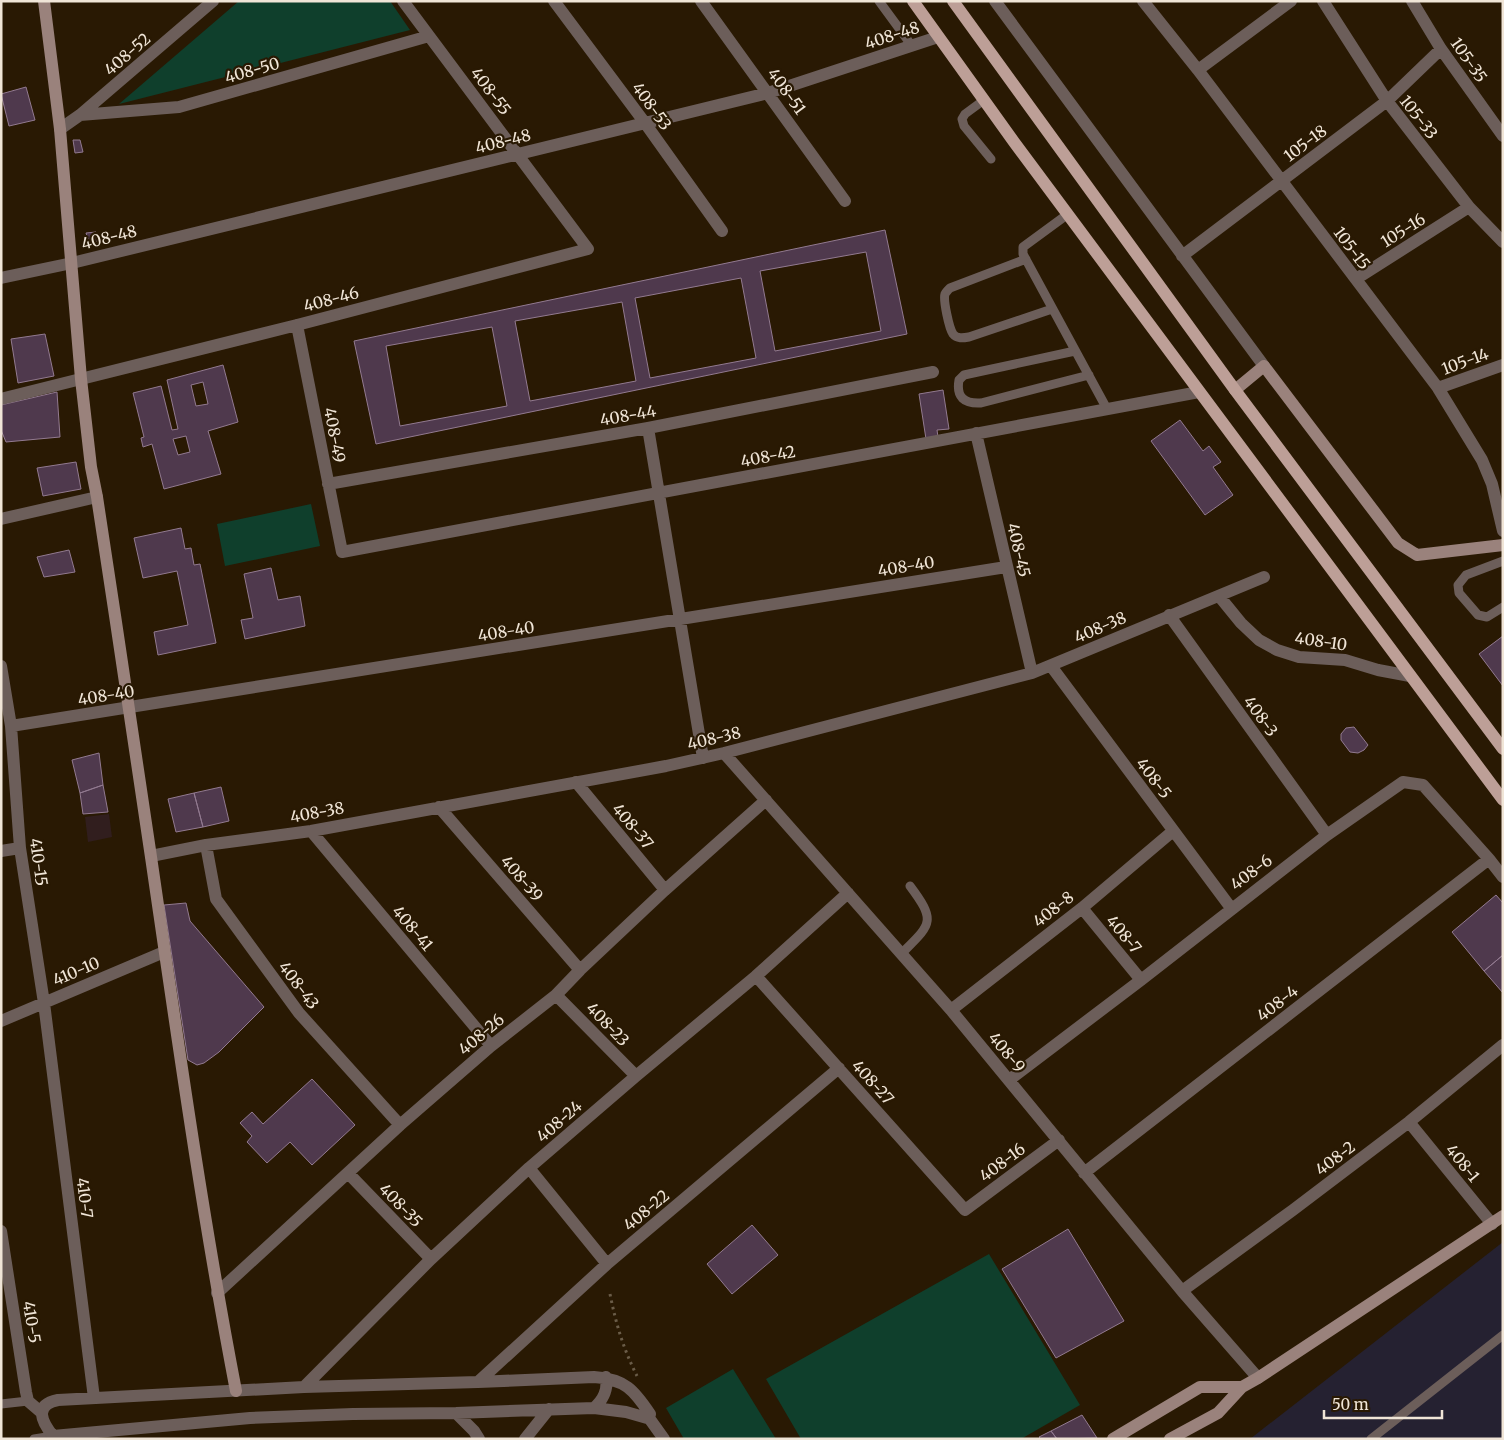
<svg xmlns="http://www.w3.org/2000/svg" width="1504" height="1440" font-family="Merriweather,serif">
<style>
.commercial{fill:#311e1e}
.industrial{fill:#252131}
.green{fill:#0f3f2c}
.building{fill:#4f394d;stroke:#927a90;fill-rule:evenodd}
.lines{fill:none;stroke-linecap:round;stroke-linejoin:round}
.path{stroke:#6a5c48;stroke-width:3;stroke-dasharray:2.5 4;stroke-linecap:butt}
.lane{stroke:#6c5e5a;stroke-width:9}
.street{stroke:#6c5e5a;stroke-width:12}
.secondary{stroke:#9a827c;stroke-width:12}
.primary{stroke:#bd9f97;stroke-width:12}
.labels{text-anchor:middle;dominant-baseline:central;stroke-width:4.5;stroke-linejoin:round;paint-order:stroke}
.street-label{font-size:16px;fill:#f0e5d7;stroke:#291903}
</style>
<rect width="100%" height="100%" fill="#291903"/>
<path class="commercial" d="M109 814 112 837 88 842 85 817Z"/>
<path class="industrial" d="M1503 1242V1439H1250Z"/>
<path class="green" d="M239 1H390L410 30 119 104Z
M311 504 320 546 225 566 217 524Z
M989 1254 1080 1405 1021 1439H801L766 1379Z
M733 1369 776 1439H684L666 1408Z"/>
<path class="building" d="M26 87 35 120 9 126 1 94Z
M73 140H80L83 152 75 153Z
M885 230 907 334 376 444 354 341Z
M96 232 100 241 89 242 86 233Z
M866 252 881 331 775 351 760 271Z
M741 278 756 358 650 378 635 298Z
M622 302 636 381 530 401 515 321Z
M492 327 507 406 400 426 386 346Z
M45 334 54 376 18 383 11 339Z
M223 365 238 422 208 431 221 474 164 489 152 444 143 447 141 438 144 437 133 393 161 386 172 430 178 429 167 380ZM203 382 208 404 196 406 191 385ZM186 436 190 452 178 455 173 439Z
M943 390 949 429 937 430 938 437 926 439 919 394Z
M57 392 60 437 6 442 1 430V405Z
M1180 420 1203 451 1209 446 1221 462 1213 467 1233 495 1205 515 1151 441Z
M76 462 81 489 43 496 37 468Z
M181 528 185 549 191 548 194 565 200 564 216 643 158 655 154 632 188 625 177 571 143 578 134 538Z
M69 550 75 572 44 577 37 557Z
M271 568 278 600 300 596 305 626 245 639 241 620 253 618 244 574Z
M1503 636V686L1479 654Z
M1354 727 1368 745 1364 750 1358 753 1350 752 1341 740V734L1346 728Z
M99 753 103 785 80 793 72 760Z
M103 785 108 812 83 814 80 793Z
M221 787 229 821 203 827 194 793Z
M194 793 203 827 176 832 168 799Z
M1496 895 1503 903V955L1484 971 1452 932Z
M186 903 190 921 264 1007 219 1052 204 1063 197 1065 188 1060 164 905Z
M1503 955V993L1484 971Z
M312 1079 355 1125 312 1165 290 1142 267 1163 247 1142 252 1136 240 1123 252 1112 263 1124Z
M752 1225 778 1255 732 1294 707 1264Z
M1068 1229 1124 1321 1056 1358 1002 1269Z
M1082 1415 1097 1438 1057 1439 1051 1431Z
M1051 1431 1057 1439H1041L1039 1437Z"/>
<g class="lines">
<path class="path" d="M610 1294C616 1324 623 1348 637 1376"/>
<path class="lane" d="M879 1 912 46
M984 100 965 114 962 119 964 126 991 159
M1068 214 1023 247V254L1107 409
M1026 259 950 288C949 289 946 292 945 294 943 300 949 328 953 334 957 339 963 338 969 337L1052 309
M1075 351 964 375 959 380C956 397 964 404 981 403L1089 375
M1503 561 1466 575 1458 585 1459 593 1478 615 1487 617 1503 607
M901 954C931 924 937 922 910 886
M1 1404 28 1401
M34 1439 53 1436
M1371 1439 1503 1335"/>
<path class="street" d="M554 1 645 123 722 231
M701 1 845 201
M995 1 1264 366
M1143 1 1198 70 1438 388 1482 460 1492 484 1503 531
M1323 1 1387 101 1469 207 1503 242
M1412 1 1441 49 1503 136
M1198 70 1291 1
M80 115 179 107 429 36
M60 129 80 115 213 1
M1182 256 1387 101 1441 49
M1 278 72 263 768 93 938 37
M1356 279 1469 207
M297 325 342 552 1199 392
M1438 388 1503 365
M1 399 297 325 588 249 403 1
M648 428 703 758
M976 433 1032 673
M328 484 648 428 933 372
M1 519 97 497
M1219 596 1241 623 1259 640 1277 650 1299 657 1345 660 1378 670 1410 676
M1169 615 1327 835
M1 666 11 726 20 848 44 1003 94 1398
M1051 666 1231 908
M11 726 1006 567
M724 753 951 1010 1182 1291 1258 1378
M576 782 665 890
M439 807 580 970
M311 831 491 1046
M206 845 216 899 299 1013 400 1125
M1 851 20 848
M151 856 206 845 311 831 666 766 724 753 1032 673 1264 577
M1082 908 1141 980
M756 976 965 1210 1059 1140
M556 995 636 1076
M951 1010 1082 908 1173 831
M1 1021 164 952
M1009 1080 1141 980 1327 835 1403 782 1423 785 1489 859 1503 877
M1409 1122 1492 1224
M529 1168 607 1264
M348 1173 431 1259
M1084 1173 1489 859
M1 1231 26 1392 28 1401 42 1413
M1182 1291 1293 1210 1409 1122 1503 1045
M217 1293 400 1125 491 1046 556 995 580 970 665 890 766 800
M594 1377C625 1379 634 1390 650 1414L649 1418H647L626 1412 594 1408 456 1413 353 1414 250 1418 53 1436C42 1422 33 1405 58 1400L304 1387 478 1382Z
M478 1382 607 1264 839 1068
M304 1387 431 1259 529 1168 636 1076 756 976 848 893
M594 1408C604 1399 608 1390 606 1377
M456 1413 474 1431 479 1439
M649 1418 664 1439
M525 1439 549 1409"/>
<path class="secondary" d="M44 1 60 129 81 379 91 467 97 497C115 617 134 737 151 857 177 1035 202 1214 236 1391
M1235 390 1264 366 1398 543 1417 555 1503 545
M1113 1439 1200 1387H1242
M1170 1439 1218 1413 1242 1387 1258 1378 1503 1216"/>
<path class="primary" d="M913 1 1014 142 1503 800
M953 1 1235 390 1503 749"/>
</g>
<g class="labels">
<g class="street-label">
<text transform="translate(892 35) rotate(-18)">408-48</text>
<text transform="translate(127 54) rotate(-41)">408-52</text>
<text transform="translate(1469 60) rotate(55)">105-35</text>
<text transform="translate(252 70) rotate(-16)">408-50</text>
<text transform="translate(491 91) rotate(53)">408-55</text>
<text transform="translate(787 91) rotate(54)">408-51</text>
<text transform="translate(652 106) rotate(54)">408-53</text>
<text transform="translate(1419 117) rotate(52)">105-33</text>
<text transform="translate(503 141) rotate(-14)">408-48</text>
<text transform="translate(1305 143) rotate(-37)">105-18</text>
<text transform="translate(1403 230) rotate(-32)">105-16</text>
<text transform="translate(109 237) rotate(-14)">408-48</text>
<text transform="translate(1352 248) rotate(53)">105-15</text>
<text transform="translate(331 299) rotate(-15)">408-46</text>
<text transform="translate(1465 361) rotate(-20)">105-14</text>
<text transform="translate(628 415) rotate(-10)">408-44</text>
<text transform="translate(335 435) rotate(79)">408-49</text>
<text transform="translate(768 456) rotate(-11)">408-42</text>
<text transform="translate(1019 550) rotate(77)">408-45</text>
<text transform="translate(906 566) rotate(-9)">408-40</text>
<text transform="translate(1100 627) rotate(-23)">408-38</text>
<text transform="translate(506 631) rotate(-9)">408-40</text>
<text transform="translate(1321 641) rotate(8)">408-10</text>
<text transform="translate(106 695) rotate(-9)">408-40</text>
<text transform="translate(1261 716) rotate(54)">408-3</text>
<text transform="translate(714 738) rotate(-13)">408-38</text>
<text transform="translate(1154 778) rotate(53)">408-5</text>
<text transform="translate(317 812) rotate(-10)">408-38</text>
<text transform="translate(633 826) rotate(50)">408-37</text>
<text transform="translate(39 862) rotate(82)">410-15</text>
<text transform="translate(1251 872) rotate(-37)">408-6</text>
<text transform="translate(522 878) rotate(49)">408-39</text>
<text transform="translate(1053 909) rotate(-38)">408-8</text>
<text transform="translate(413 928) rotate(50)">408-41</text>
<text transform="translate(1124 934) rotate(50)">408-7</text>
<text transform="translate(76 971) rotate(-23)">410-10</text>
<text transform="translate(299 985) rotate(53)">408-43</text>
<text transform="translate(1277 1003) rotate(-38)">408-4</text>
<text transform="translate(608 1024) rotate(46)">408-23</text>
<text transform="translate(481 1034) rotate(-40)">408-26</text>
<text transform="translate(1007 1052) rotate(50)">408-9</text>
<text transform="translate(873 1082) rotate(48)">408-27</text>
<text transform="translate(559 1121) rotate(-41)">408-24</text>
<text transform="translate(1335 1158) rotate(-37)">408-2</text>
<text transform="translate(1002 1162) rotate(-37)">408-16</text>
<text transform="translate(1463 1163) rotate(51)">408-1</text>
<text transform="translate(85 1198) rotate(83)">410-7</text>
<text transform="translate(401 1205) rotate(46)">408-35</text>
<text transform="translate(646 1210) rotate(-40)">408-22</text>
<text transform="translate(32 1322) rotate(81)">410-5</text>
</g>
</g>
<rect width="1504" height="1440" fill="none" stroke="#f0e5d7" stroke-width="5"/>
<path d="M1324 1410v8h118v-8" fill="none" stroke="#f0e5d7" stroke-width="2.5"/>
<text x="1332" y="1410" font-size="15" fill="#f0e5d7" stroke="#291903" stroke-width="4" paint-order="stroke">50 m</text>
</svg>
